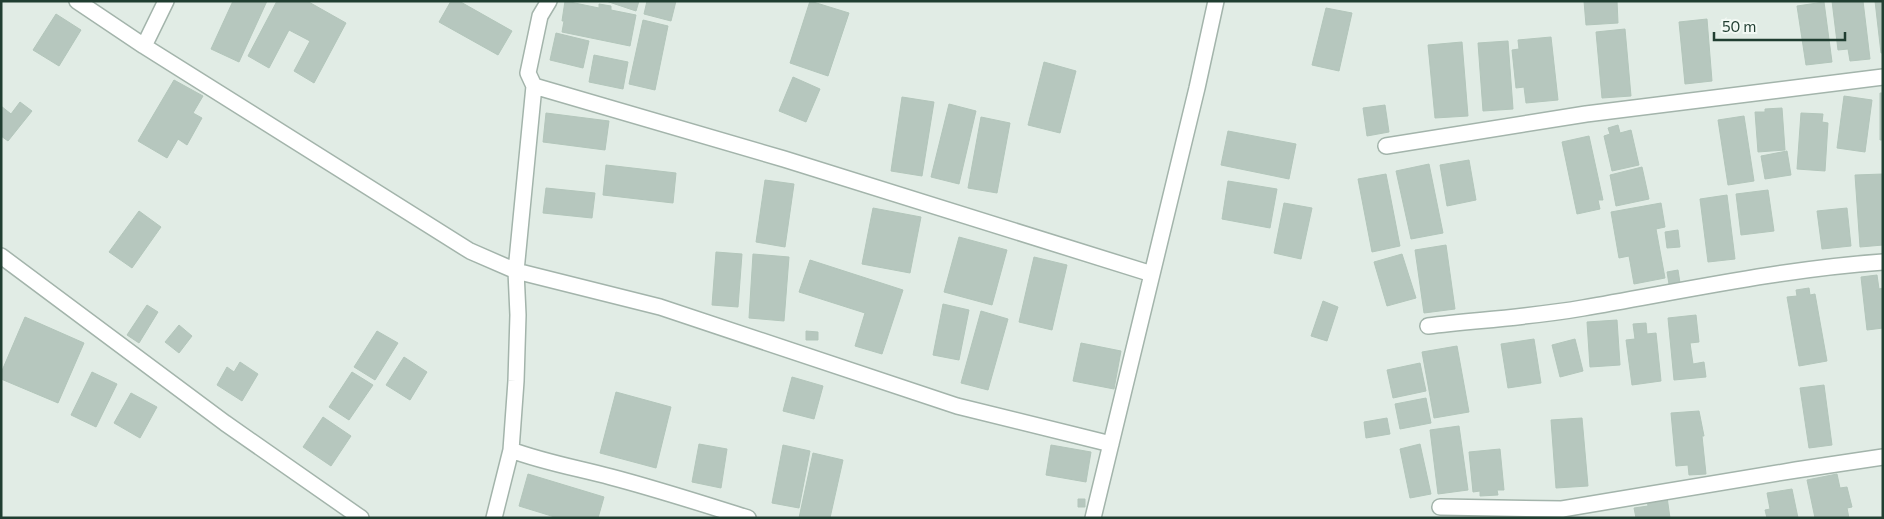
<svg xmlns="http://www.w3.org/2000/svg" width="1884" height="519" font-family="Commissioner,sans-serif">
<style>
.building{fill:#b6c7be;stroke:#b3c6bb}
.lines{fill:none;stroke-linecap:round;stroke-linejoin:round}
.minor-casing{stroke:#a3b4ab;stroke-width:18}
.minor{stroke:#fff;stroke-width:15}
</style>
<rect width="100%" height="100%" fill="#e1ece5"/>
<path class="building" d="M233 1H267L239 62 211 49Z
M277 1H307L346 23 314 83 294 71 310 41 289 30 269 68 248 56Z
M451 1H459L512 31 498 55 439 22Z
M565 1 599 8V4L611 6V10L636 15 630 46 562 32 564 21H562Z
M606 1H639L636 11Z
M647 1H676L671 21 644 14Z
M810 1 849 13 828 76 790 63Z
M1584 1H1617L1618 23 1586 25Z
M1832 1H1863L1870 59 1850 61 1848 49 1838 50Z
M1875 1H1883V53H1881Z
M1824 2 1832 62 1806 65 1797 6Z
M1326 8 1352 13 1339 71 1312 65Z
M56 14 81 30 59 66 33 50Z
M1707 19 1712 81 1685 84 1679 22Z
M643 20 668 26 655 90 629 84Z
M1625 29 1631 96 1602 98 1596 32Z
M556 33 589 41 583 68 550 60Z
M1551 37 1558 100 1526 103 1524 87 1516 88 1512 50 1519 49 1518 40Z
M1508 41 1513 109 1483 111 1478 43Z
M1462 42 1468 116 1435 118 1428 45Z
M594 55 628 62 623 89 589 82Z
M1044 62 1076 71 1060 133 1028 125Z
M793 77 820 89 806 122 779 111Z
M174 80 203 96 193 113 202 118 187 145 178 139 167 158 138 141Z
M1880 93H1883V140H1880Z
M1844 96 1872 100 1865 152 1837 148Z
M902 97 934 102 922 176 891 171Z
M20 102 32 111 8 141 1 136V106L11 114Z
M949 104 976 111 959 184 931 177Z
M1385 105 1389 132 1367 136 1363 108Z
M1782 108 1785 150 1758 152 1755 112H1765V109Z
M546 113 609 121 605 150 543 142Z
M1801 113 1823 114 1822 122 1828 123 1825 171 1797 169Z
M1744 116 1754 181 1728 185 1718 120Z
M981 117 1010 123 997 193 968 188Z
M1618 125 1620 133 1631 130 1639 165 1612 171 1604 136 1610 134 1608 128Z
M1228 131 1296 144 1289 179 1221 165Z
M1589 136 1603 200H1598L1600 209 1577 214 1562 142Z
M1787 151 1791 175 1765 179 1761 156Z
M1469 160 1476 200 1447 206 1440 165Z
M1429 164 1443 233 1411 239 1396 171Z
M606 165 676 173 673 203 603 195Z
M1642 167 1649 199 1616 206 1610 175Z
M1386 174 1400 246 1372 252 1358 179Z
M1883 174V245L1860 247 1855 175Z
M765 180 794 184 785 247 756 242Z
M1228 181 1277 189 1270 228 1222 219Z
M546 188 595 193 592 218 543 213Z
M1768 190 1774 231 1741 235 1736 194Z
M1727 195 1735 259 1708 262 1700 199Z
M1284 203 1312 208 1301 259 1274 253Z
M1661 203 1665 227 1656 229 1665 278 1634 284 1629 256 1619 258 1611 212Z
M873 208 921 217 910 273 862 264Z
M1847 208 1851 246 1822 249 1817 211Z
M139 211 161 227 132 268 109 252Z
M1678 230 1680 247 1667 248 1665 232Z
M959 237 1007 250 992 305 944 292Z
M1446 245 1455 309 1424 313 1415 250Z
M716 252 742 254 738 307 712 305Z
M753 254 789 257 784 321 749 318Z
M1402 254 1416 298 1387 306 1374 262Z
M1034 257 1067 265 1052 330 1019 322Z
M810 260 903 290 882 354 855 346 865 313 799 292Z
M1678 270 1680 283 1669 284 1667 272Z
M1877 275 1879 289 1883 288V328L1867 330 1861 277Z
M1809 288 1810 295 1815 294 1827 361 1799 366 1787 297 1797 296 1796 290Z
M1323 301 1338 307 1327 341 1311 336Z
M943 304 969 310 959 360 933 355Z
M147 305 158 312 139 343 127 335Z
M981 311 1008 319 988 390 961 383Z
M1696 315 1699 342 1690 343 1693 364 1704 362 1706 377 1674 380 1668 318Z
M25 317 84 343 58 403 1 379V373Z
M1617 320 1620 365 1590 367 1587 322Z
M1646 323 1647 334 1656 333 1661 381 1632 385 1626 340 1635 339 1633 324Z
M179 325 192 336 179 353 165 342Z
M377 331 398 343 375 380 354 367Z
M806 331 818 332V340H806Z
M1534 339 1541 383 1508 388 1501 344Z
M1575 339 1583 371 1560 377 1552 345Z
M1081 343 1121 351 1114 389 1073 381Z
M1457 346 1469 412 1434 418 1422 352Z
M404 357 427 372 410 400 386 385Z
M240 362 258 374 242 401 217 385 227 367 234 372Z
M1420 363 1426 391 1393 398 1387 370Z
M92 372 117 384 96 427 71 415Z
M352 372 373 385 349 420 329 407Z
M792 377 823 386 814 419 783 411Z
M1824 385 1832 445 1809 448 1800 388Z
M616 392 671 407 656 468 600 453Z
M131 393 157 407 140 438 114 423Z
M1426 398 1431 423 1400 429 1395 404Z
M1699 411 1704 436H1702L1706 474 1689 475 1688 465 1676 466 1671 413Z
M323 417 351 436 331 466 303 447Z
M1387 418 1390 434 1366 438 1364 422Z
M1582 418 1588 486 1556 488 1551 420Z
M1459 426 1468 490 1438 494 1430 430Z
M699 444 727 449 721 488 692 482Z
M1420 444 1431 494 1410 498 1400 449Z
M783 445 810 451 799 508 772 503Z
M1051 445 1091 452 1086 482 1046 475Z
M1500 449 1504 490H1497L1498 495 1480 496V491L1473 492 1469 452Z
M813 453 843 460 830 518H799Z
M528 474 604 497 598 518H558L519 506Z
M1837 474 1840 488 1847 487 1852 507 1847 508 1849 518H1815L1807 480Z
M1792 489 1798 518H1767L1765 510 1770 509 1767 493Z
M1667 497 1670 518H1636L1634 508 1648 506 1647 500Z
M1078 499H1085V507H1078Z"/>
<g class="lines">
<g class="minor-casing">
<path id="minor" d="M77 1 144 46 470 251 516 271 660 307 957 406 1111 444
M144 46 166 1
M534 86 784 159 1152 274
M1386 146 1586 114 1883 77
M1 256 225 423 361 518
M1428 326C1479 320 1532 317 1583 308 1682 291 1782 269 1883 262
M511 450C543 462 577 468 611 477 657 489 703 504 748 518
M1440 507 1562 509 1796 470 1883 457
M494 518 511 450 516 381 518 315 516 271 534 86 528 73 540 16 549 1
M1093 518 1197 88 1216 1"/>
</g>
<use href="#minor" class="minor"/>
</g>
<rect width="1884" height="519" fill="none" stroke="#203e31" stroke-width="5"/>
<path d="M1714 32v8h131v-8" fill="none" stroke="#203e31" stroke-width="2.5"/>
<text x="1722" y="32" font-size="15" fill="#203e31" stroke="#f2f9f4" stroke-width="4" paint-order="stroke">50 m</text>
</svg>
